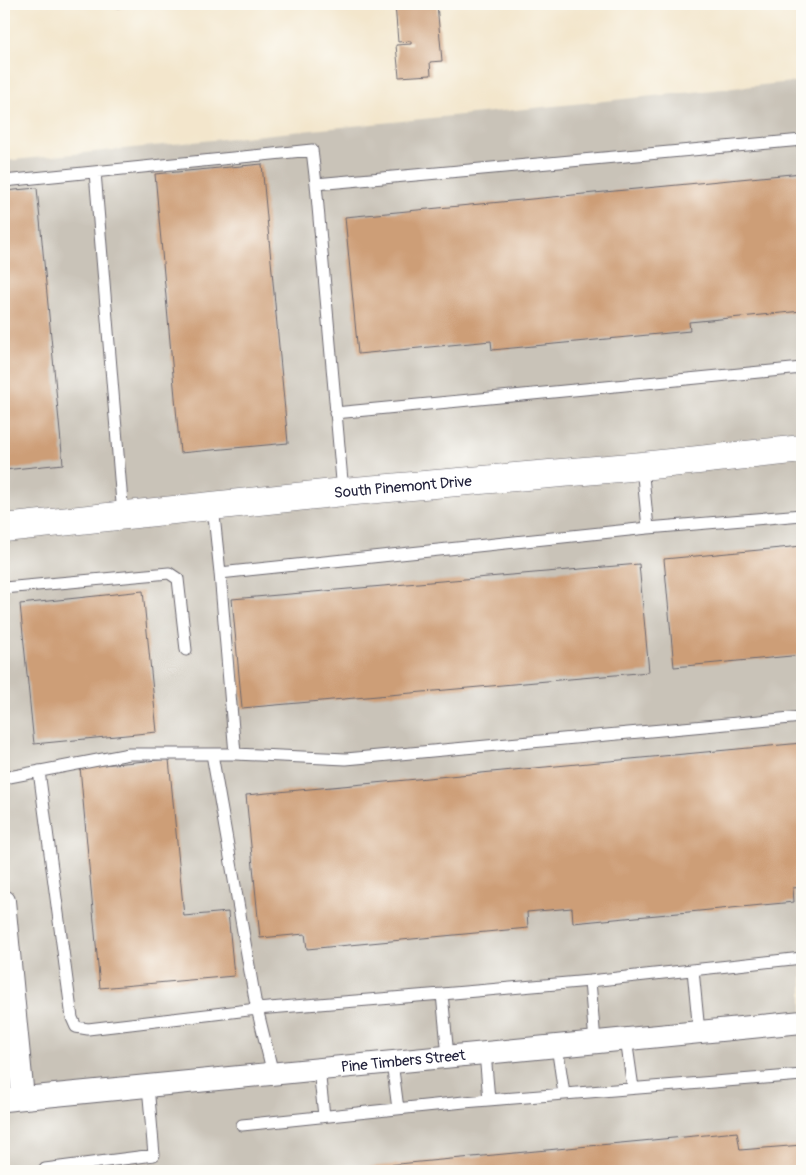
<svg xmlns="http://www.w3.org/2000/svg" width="806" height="1175" font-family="Pangolin,sans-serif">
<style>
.industrial{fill:#c9c3b8}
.building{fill:#cd9e77}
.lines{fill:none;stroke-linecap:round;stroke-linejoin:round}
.service-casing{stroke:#6b676e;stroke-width:13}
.minor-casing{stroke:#6b676e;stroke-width:24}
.tertiary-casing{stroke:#6b676e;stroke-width:29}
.service{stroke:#fff;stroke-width:11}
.minor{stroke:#fff;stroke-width:22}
.tertiary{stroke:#fff;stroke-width:28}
.labels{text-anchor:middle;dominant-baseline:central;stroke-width:4;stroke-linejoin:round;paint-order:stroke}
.street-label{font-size:15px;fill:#22223b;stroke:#fdfcf7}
</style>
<rect width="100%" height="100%" fill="#fdfcf7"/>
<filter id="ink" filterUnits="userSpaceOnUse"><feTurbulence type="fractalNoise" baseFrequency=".02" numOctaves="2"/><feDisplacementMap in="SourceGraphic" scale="10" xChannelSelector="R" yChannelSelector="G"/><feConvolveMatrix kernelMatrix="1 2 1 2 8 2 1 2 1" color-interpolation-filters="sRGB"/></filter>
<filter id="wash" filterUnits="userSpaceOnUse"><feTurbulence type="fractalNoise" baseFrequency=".0096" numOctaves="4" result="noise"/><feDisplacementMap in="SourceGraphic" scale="20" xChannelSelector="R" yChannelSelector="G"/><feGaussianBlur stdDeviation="1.12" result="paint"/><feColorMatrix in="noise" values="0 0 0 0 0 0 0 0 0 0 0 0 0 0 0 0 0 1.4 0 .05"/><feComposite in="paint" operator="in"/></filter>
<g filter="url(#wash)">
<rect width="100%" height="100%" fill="#f3e6cc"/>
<path class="industrial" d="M802 81V1171H4V161Z"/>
<g id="blocks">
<path class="building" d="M115 4H145V5L115 8Z
M395 4H437L442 61 430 62 431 75 399 77 396 45 411 44V41L398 42Z
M262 164 288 443 180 453 155 174Z
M802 173V311L689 322 690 331 492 350 491 341 358 354 345 217Z
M37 188 63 464 4 470V191Z
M802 546V655L674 667 664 559Z
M639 564 649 672 242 708 232 599Z
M143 591 157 732 34 744 20 604Z
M802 743V887L793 888 794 902 573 923 572 908 527 912 528 928 307 949 305 934 260 938 246 795Z
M169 759 184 916 228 912 234 976 100 988 80 767Z
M737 1132 740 1150 802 1145V1171H335V1170Z"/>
</g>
</g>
<g filter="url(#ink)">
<use href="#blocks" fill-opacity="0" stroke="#6b676e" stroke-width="1"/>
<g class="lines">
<g class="service-casing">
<path id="service" d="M95 172 123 515
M4 181 312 150 316 184
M335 413 802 368
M642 466 648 528
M343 492 316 184 802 140
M213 506 220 573 648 528 802 515
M220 573 235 754
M4 588 169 573 178 579 186 650
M212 754 255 1000 273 1074
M39 771 72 1018 76 1027 88 1029 257 1009 442 994 448 1056
M4 778 129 754H235L346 759 802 717
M693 970 699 1032
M590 981 802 958
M442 994 590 981 595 1042
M626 1039 633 1088
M557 1046 564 1094
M485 1053 489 1100
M392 1062 398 1109
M319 1069 324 1116
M242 1125 464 1102 802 1075
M45 1169 154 1155 148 1086"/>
</g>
<g class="minor-casing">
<g id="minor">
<path d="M4 901 23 1098"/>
<path id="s1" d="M4 1100 802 1022"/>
</g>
</g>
<g class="tertiary-casing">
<g id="tertiary">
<path id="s2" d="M4 528 343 492 642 466 802 449"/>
</g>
</g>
<use href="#service" class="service"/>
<use href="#minor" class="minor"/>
<use href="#tertiary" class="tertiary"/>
</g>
</g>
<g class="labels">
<g class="street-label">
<text stroke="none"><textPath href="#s2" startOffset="401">South Pinemont Drive</textPath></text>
<text stroke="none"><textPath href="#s1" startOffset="401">Pine Timbers Street</textPath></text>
</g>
</g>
<rect width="806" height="1175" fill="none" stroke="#fdfcf7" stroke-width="20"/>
</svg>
